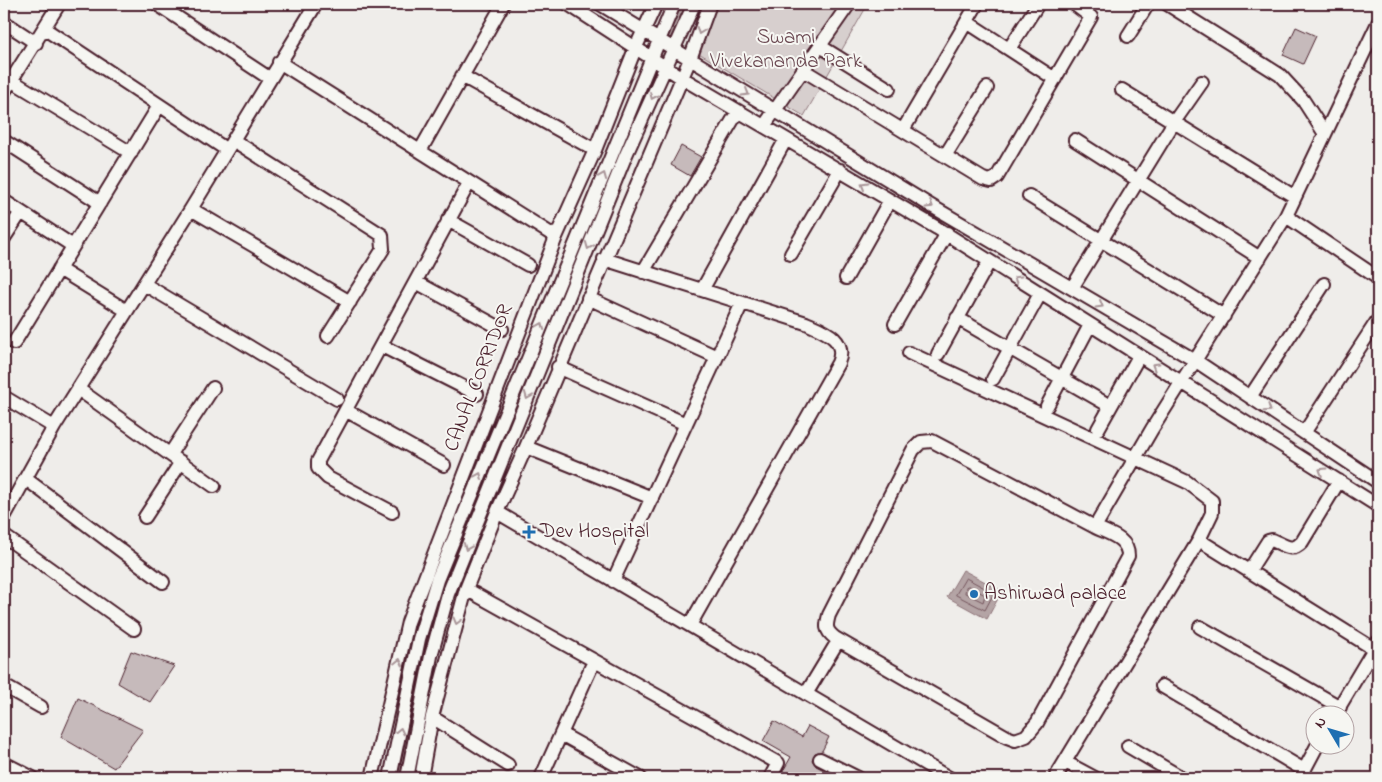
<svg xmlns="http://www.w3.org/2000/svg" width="1382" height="782" font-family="'Indie Flower',sans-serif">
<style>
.green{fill:#d7cfce;stroke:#90777c}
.water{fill:#b4a4a5;stroke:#8a6f74}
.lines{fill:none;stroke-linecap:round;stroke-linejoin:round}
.shore{stroke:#74545c;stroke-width:1}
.canal{stroke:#b4a4a5;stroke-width:12}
.building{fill:#c6babb;stroke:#4a1f2b}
.minor-casing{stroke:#4a1f2b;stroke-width:16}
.minor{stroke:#f6f6f2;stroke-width:12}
.oneway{stroke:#a99598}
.poi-dot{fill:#1f6fb2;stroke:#f6f6f2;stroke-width:2}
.labels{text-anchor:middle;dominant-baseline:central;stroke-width:4;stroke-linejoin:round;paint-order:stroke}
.park-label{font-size:21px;fill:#6d4b54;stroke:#f6f6f2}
.street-label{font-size:21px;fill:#4a1f2b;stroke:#f6f6f2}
.poi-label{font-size:21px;fill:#4a1f2b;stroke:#f6f6f2;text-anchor:start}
</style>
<rect width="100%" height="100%" fill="#efedea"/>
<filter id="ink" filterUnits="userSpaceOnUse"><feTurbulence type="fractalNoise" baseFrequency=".02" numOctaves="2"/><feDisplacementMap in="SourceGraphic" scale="10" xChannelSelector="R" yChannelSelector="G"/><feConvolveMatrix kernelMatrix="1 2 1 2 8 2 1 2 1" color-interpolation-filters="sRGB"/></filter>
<g filter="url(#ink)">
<path class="green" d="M718 4H868L804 116 697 52Z"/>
<path class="water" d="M963 570 1002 591 987 619 947 597Z"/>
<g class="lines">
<path class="shore" d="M966 578 994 593 985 610 956 595Z
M969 586 985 595 983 602 965 593 966 587Z"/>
<path class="canal" d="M672 34 686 4
M472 511 561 299
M397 778 433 611"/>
</g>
<path class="building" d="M1296 27 1316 36 1303 64 1283 55Z
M681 146 701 157 690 176 671 165Z
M131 651 174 666 150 702 118 683Z
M78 698 143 730 114 768 61 737Z
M774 721 802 737 808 726 829 737 822 751 815 753 812 760 816 766 840 778H779L791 757 763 741Z"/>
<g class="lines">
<g class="minor-casing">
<path id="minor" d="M157 4 269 78
M568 4 682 78 937 228 1378 506
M600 4 933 207 1196 361 1378 482
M1167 4 1280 75 1303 100 1325 134
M4 22 36 43
M967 22 1055 79
M45 29 227 150
M1128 36 1148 4
M820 46 889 89
M1009 49 1038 4
M279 62 556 237
M803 70 983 179 991 181 997 177 1091 17 1074 4
M4 76 131 153
M462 76 595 150
M1122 90 1295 197
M4 92 59 4
M764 126 849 4
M903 130 977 4
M233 140 382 235 383 249 328 336
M1075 140 1260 258
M4 141 100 203
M420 151 503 4
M945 156 987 88
M1029 196 1224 316
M4 201 73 246
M191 209 350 302
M1286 216 1378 278
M448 220 528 265
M4 238 21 212
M791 254 840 170
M604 259 806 323C824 331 848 339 838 363L690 625
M59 269 127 311
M643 272 738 111
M846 278 890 200
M416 282 502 329
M144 284 337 399
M1072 288 1174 122 1202 82
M702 290 786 139
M588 298 717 357
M957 318 1110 406
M895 324 947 233
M14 343 159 106
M382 346 477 394
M909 353 1187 482 1212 501V513L1199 540 1055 778
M938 354 989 262
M558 367 686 424
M993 379 1040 294
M78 389 214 486
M4 397 54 427
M1250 397 1324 284
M1047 406 1090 325
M347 411 444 465
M1098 429 1139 356
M1304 433 1377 321
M526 447 652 498
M170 454 213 388
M26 479 163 582
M392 512 328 478 318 468V461L469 183
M497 512 949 778
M4 517 54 427 191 209 316 4
M145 517 181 462
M1095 527C1109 534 1128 538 1128 556L1037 723 1026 736 1015 740 1007 737 835 638C825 630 826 626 829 615L913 450 921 442 932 441 1095 527 1152 429 1286 216 1378 23
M4 536 134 629
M1199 540 1374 649
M1249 571 1268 541 1272 540C1284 545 1292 553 1302 542L1339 481
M613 581 742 303
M466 589 778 763 770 778
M1200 627 1340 707
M4 686 41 707
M1162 686 1304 770
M806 694 838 641
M1335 714 1378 642
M432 717 508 765
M561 734 640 778
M1128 746 1182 778
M820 759 858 778
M1065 762 1095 778
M4 763 33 778
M372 778 408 622 419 593 556 237 595 150 635 49 656 4
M390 778 419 639 437 580 674 4
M407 778 431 656 448 594 625 157 694 4
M421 778 432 717 466 589 497 512 526 447 690 59 710 4
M541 778 594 661
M1300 778 1318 744"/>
</g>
<use href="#minor" class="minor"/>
</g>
<defs><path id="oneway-chevron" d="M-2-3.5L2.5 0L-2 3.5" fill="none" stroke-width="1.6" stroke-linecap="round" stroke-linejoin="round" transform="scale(1.25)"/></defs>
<g class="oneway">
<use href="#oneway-chevron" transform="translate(700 31) rotate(111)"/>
<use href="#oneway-chevron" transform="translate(746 93) rotate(30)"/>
<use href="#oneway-chevron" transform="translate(653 96) rotate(114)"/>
<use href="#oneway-chevron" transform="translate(603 176) rotate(-68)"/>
<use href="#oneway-chevron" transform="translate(864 185) rotate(-150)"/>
<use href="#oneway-chevron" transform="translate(930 205) rotate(32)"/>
<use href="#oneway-chevron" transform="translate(589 246) rotate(112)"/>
<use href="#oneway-chevron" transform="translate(1017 279) rotate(-148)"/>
<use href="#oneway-chevron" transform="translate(1100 305) rotate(30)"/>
<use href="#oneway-chevron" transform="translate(541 326) rotate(-68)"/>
<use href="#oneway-chevron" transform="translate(1155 366) rotate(-148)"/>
<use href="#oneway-chevron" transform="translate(528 396) rotate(112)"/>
<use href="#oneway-chevron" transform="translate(1268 409) rotate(34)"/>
<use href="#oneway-chevron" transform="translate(1322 471) rotate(-148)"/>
<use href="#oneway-chevron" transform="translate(479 476) rotate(-67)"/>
<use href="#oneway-chevron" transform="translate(467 547) rotate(112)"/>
<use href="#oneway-chevron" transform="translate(457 621) rotate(105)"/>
<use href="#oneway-chevron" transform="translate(399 662) rotate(-77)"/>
<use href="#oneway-chevron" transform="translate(400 731) rotate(-78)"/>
</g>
</g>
<g class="poi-dot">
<path d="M526.5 524.5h5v5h5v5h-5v5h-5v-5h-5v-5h5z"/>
<circle cx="974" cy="594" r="5"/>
</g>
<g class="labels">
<g class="park-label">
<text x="786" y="38">Swami<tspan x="786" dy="24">Vivekananda Park</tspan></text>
</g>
<g class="street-label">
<text transform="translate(479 378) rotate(-69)">CANAL CORRIDOR</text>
</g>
<g class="poi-label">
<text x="540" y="532">Dev Hospital</text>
<text x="984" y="594">Ashirwad palace</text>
</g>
</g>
<rect width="1382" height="782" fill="none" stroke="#f6f6f2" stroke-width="20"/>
<rect x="10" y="10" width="1362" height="762" fill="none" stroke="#4a1f2b" stroke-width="2" filter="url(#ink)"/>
<g transform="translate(1330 730) rotate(308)"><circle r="24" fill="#f6f6f2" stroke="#b1a0a2"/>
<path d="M0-4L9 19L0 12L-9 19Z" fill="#1f6fb2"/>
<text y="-8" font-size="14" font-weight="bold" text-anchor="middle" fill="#4a1f2b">N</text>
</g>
</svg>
